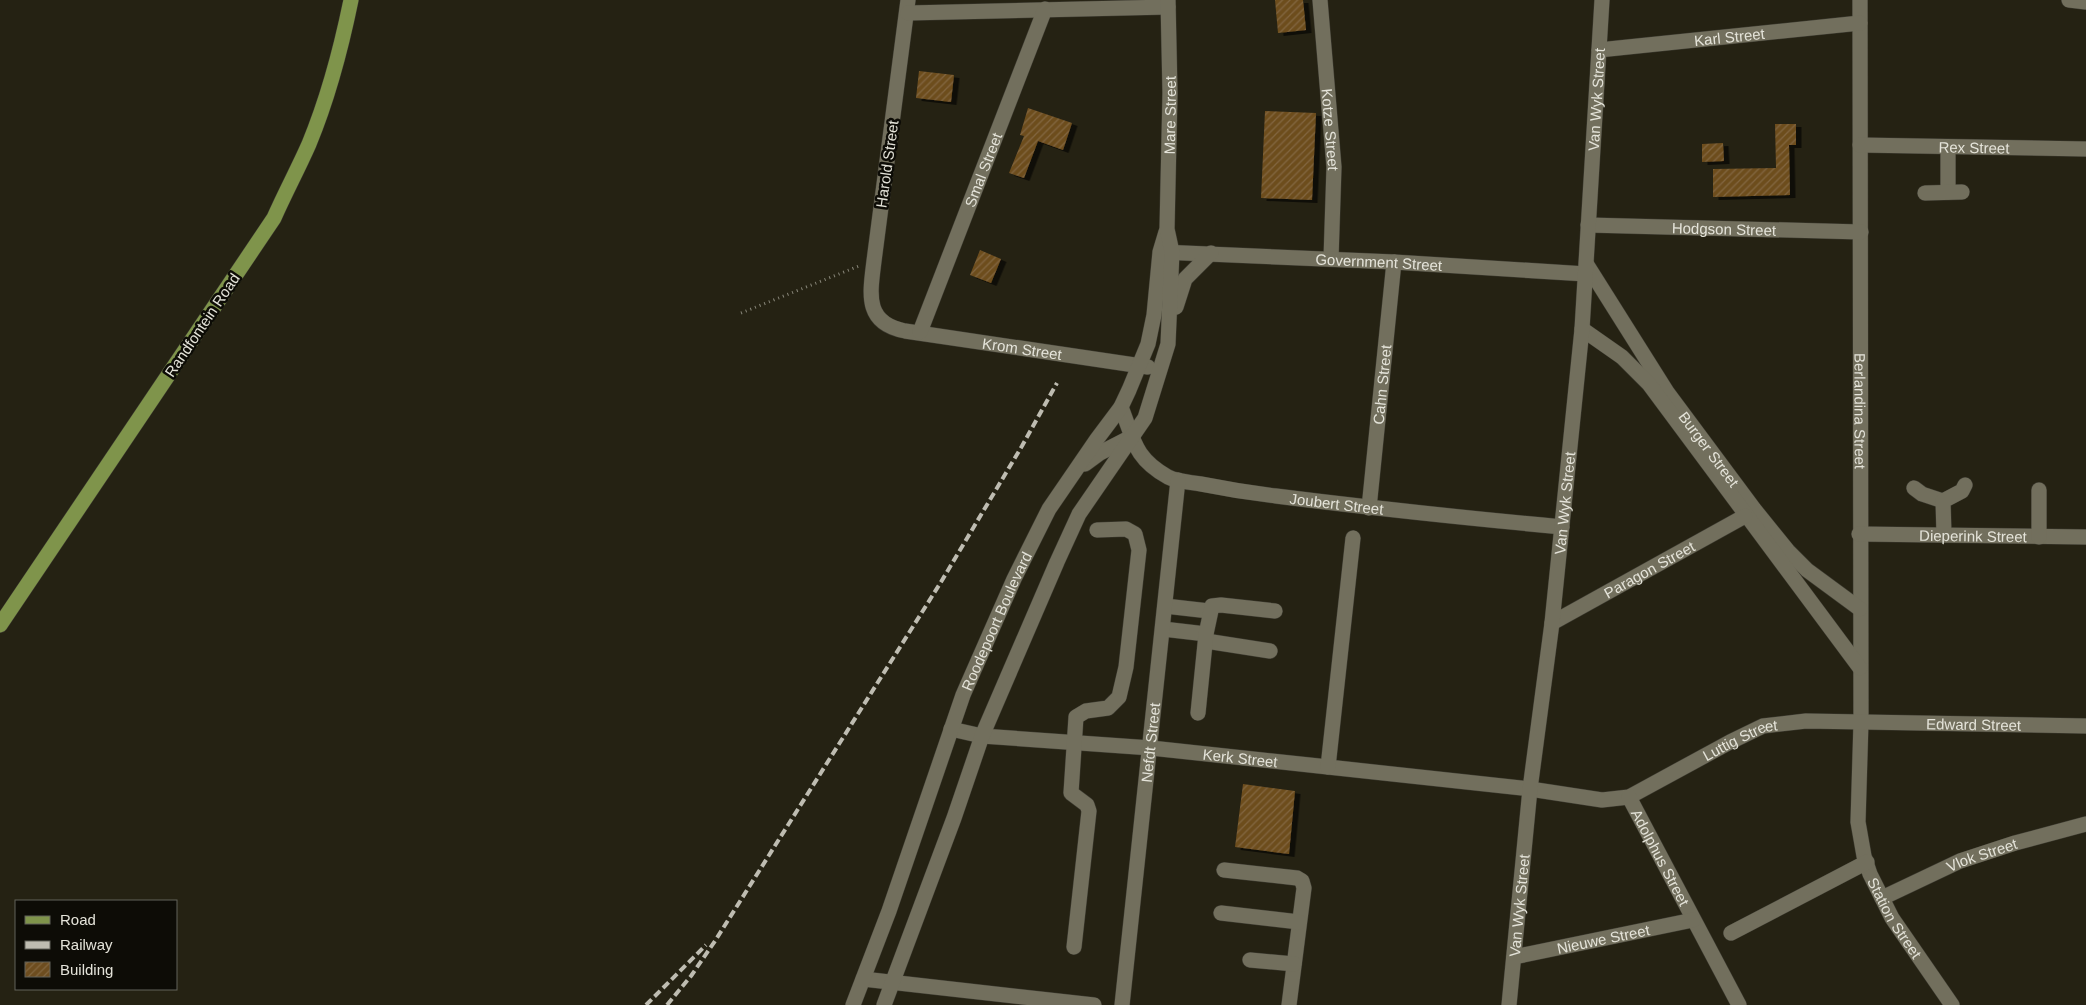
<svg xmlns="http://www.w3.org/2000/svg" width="2086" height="1005" font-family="Arial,sans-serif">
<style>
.building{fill:url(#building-hatch);filter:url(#shadow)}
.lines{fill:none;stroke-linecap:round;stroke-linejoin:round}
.minor-casing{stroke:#3d3b31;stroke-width:16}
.major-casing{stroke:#3d3b31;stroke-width:16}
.path{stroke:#89877a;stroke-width:3;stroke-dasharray:1 4;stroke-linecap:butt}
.minor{stroke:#726f5d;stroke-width:15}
.major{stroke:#7f944b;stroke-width:15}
.rail{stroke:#bebcb1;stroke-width:4;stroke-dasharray:8 4;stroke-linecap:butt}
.labels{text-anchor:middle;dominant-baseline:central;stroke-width:5;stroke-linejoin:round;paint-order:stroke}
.street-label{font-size:15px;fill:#e4e3d9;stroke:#0d0c06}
</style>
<defs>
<pattern id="building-hatch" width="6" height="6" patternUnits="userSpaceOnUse" patternTransform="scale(1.25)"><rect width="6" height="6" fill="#6d4d1f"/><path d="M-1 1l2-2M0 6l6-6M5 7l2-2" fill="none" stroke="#82663f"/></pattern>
<filter id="shadow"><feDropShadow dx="5.5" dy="3" stdDeviation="0" flood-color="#0009"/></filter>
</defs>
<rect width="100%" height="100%" fill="#252213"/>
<path class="building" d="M1275 0H1303L1306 30 1278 33Z
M919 71 954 75 951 102 916 98Z
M1028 108 1072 123 1063 150 1038 141 1024 178 1009 173 1024 136 1020 135Z
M1265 111 1316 113 1312 200 1261 198Z
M1775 124H1796V145H1789L1790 195 1713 197V169L1776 168Z
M1723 143 1724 161 1702 162V144Z
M980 250 1001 259 991 283 970 275Z
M1243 784 1295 791 1289 854 1235 847Z"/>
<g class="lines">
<g class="minor-casing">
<g id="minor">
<path id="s1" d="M908 0 874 261C870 294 864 323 905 331L1148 367"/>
<path id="s2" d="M1320 0 1334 167 1331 259"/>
<path id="s3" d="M1860 0 1861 722 1858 822 1864 856 1870 874 1892 918 1952 1005"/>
<path d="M2069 0 2086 2"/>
<path d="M908 13 1168 7"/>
<path id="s4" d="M1599 50 1860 23"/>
<path id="s5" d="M1860 145 2086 149"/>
<path d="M1948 192V148"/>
<path d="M1925 193 1962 192"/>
<path id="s6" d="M1588 225 1861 232"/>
<path id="s7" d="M1161 252 1394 262 1586 274"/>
<path id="s8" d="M1587 265 1667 392 1754 509 1788 551 1807 570 1860 609"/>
<path d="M1176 307 1185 279 1211 253"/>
<path d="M1582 329 1622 357 1649 384 1860 668"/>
<path id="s9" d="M920 332 1045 9"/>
<path id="s10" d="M1121 407C1134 440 1134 458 1168 477 1178 482 1190 482 1201 484 1226 489 1251 493 1276 496 1371 508 1466 518 1562 527"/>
<path d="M1085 464 1100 453 1133 436"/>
<path d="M1914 488 1922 494 1943 501"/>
<path id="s11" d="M1369 508 1394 262"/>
<path id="s12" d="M1859 534 2086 537"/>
<path d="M1944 534 1943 501 1962 491 1965 485"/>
<path d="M2039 537V490"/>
<path d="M1165 606 1209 611"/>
<path id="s13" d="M1552 623 1745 516"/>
<path d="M1163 629 1206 634"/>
<path d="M1206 641 1270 651"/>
<path d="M1198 713 1206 634 1212 606 1221 605 1275 611"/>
<path id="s14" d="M951 729 982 736 1151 748 1328 767 1530 789 1602 800 1629 797 1730 742 1763 726 1806 721 2086 726"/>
<path d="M1328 767 1353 538"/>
<path id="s15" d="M1629 797 1739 1005"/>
<path d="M1224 870 1297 878 1302 881 1304 888 1289 1005"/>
<path id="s16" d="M1882 898 1960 861 2015 843 2086 824"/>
<path d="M1221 913 1299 922"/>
<path d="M1731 933 1867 862"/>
<path d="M1074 947 1089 811 1087 805 1071 793 1076 717 1086 711 1108 708 1119 697 1126 667 1139 550 1135 534 1126 529 1097 530"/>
<path id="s17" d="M1514 957 1693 920"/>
<path d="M1250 960 1294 964"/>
<path d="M863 979 1094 1005"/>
<path id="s18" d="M853 1005 889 911 963 695 1014 579 1049 509 1097 439 1121 407 1129 390 1148 344 1154 315 1160 252 1166 232"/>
<path id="s19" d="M884 1005 954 818 982 736 1057 562 1079 514 1145 418 1168 344 1172 252 1167 229 1170 93 1168 0"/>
<path id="s20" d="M1122 1005 1178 480"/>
<path id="s21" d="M1509 1005 1530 789 1552 623 1582 329 1602 0"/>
</g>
</g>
<g class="major-casing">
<path id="major" d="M0 625 274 218C285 193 298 169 309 144 328 98 341 49 351 0"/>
</g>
<path class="path" d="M741 313 859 266"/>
<use href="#minor" class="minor"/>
<use href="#major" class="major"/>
<path class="rail" d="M646 1005 706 945
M667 1005 691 976 715 941 941 582 1022 446 1057 383"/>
</g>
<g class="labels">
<g class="street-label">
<text stroke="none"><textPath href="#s4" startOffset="131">Karl Street</textPath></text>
<text stroke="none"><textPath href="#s21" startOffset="910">Van Wyk Street</textPath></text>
<text stroke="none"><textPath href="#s19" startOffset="952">Mare Street</textPath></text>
<text stroke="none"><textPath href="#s2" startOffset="130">Kotze Street</textPath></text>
<text stroke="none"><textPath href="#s5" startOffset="114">Rex Street</textPath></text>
<text transform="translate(887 164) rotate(-82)">Harold Street</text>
<text stroke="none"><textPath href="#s9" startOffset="174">Smal Street</textPath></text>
<text stroke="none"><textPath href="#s6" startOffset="136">Hodgson Street</textPath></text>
<text stroke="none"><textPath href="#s7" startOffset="218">Government Street</textPath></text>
<text transform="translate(202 325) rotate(-56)">Randfontein Road</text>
<text stroke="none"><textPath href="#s1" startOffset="470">Krom Street</textPath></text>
<text stroke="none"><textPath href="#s11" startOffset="124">Cahn Street</textPath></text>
<text stroke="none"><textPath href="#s3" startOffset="411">Berlandina Street</textPath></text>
<text stroke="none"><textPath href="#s8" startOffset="221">Burger Street</textPath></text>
<text stroke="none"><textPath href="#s10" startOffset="258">Joubert Street</textPath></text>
<text stroke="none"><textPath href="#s21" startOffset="505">Van Wyk Street</textPath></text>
<text stroke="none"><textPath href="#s12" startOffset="114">Dieperink Street</textPath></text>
<text stroke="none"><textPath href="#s13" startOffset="111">Paragon Street</textPath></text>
<text stroke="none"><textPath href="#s18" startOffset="410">Roodepoort Boulevard</textPath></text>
<text stroke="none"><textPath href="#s14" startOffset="1045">Edward Street</textPath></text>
<text stroke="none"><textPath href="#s14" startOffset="808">Luttig Street</textPath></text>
<text stroke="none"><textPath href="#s20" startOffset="264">Nefdt Street</textPath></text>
<text stroke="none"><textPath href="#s14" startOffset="291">Kerk Street</textPath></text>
<text stroke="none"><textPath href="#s16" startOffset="109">Vlok Street</textPath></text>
<text stroke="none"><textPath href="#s15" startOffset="68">Adolphus Street</textPath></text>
<text stroke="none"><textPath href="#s21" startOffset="100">Van Wyk Street</textPath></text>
<text stroke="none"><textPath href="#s3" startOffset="926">Station Street</textPath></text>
<text stroke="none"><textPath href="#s17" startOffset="91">Nieuwe Street</textPath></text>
</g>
</g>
<rect x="15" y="900" width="162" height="90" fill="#0d0c06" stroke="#63625a"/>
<rect x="25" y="916" width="25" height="8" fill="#7f944b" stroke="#63625a"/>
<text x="60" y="925" font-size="15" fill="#e4e3d9">Road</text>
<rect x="25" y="941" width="25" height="8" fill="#bebcb1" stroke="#63625a"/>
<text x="60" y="950" font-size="15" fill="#e4e3d9">Railway</text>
<rect x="25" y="962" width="25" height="15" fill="url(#building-hatch)" stroke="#63625a"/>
<text x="60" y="975" font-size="15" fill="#e4e3d9">Building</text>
</svg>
